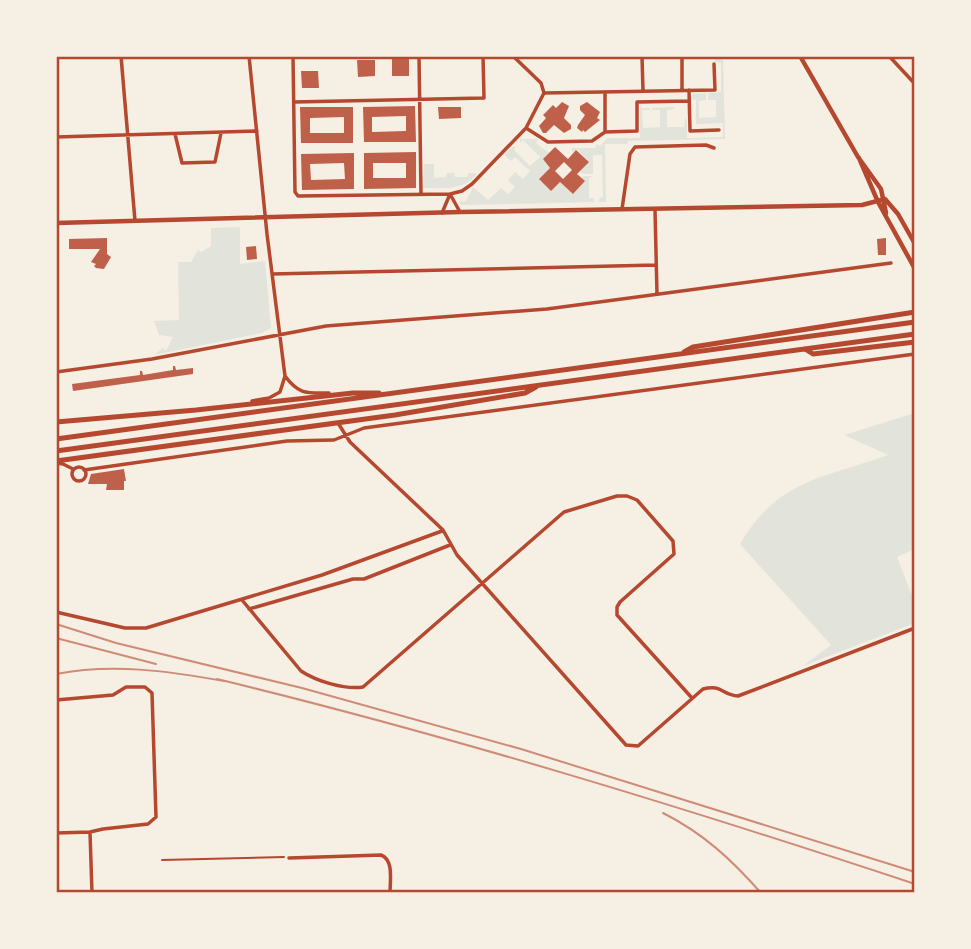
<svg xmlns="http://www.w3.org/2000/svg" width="971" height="949" font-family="'Noto Serif',serif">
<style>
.green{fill:#e2e4dc}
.building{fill:#bf614a;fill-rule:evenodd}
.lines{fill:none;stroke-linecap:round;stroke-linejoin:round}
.path{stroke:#b5482f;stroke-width:2}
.minor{stroke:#b5482f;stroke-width:3.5}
.tertiary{stroke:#b5482f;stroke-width:4.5}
.trunk{stroke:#b5482f;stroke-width:5}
.rail{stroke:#cf8b77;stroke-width:2}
.neatline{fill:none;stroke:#b5482f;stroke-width:2.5}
</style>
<rect width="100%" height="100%" fill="#f6efe4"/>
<path class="green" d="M715 56H723L725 139 628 141 627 144H605L606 202H599V198L603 197 602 155H593V174H583L580 171 589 161 577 149 572 153V148H596V144L600 146 607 138H640V104L642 108H650V110H642L643 128 660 127V110H652V108L674 107V109L667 110V127H684L685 119H687V138L723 137V123L696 124V100L692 99 693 94 706 93V100L699 101V118L716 117V100H708V93L721 92V63L715 62Z
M520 139H538L536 143 549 153 550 168 539 179 551 191 560 182 573 194 584 182 582 179 583 176H593L589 178V198H594V202L461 205 459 202 466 201 473 187 488 200 501 188 508 194 515 187 508 180 515 172 523 179 530 171 515 157 511 161 504 154 512 147 516 146 514 150 530 166 540 157 523 140 520 143Z
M424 164H434V178L446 177 447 173H454L455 177H467L468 173H477C465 191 443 188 423 188Z
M240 227V264L265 261 271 328 262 333 154 355 163 348 166 351 173 337 159 335 154 321 179 320 178 262H191L198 250 201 252 211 246V228Z
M915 413V549L897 557 915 603V623L803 666 831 645 740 544C778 479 824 478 888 455L844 435Z"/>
<path class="building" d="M392 59H409V76H392Z
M357 60H375V76L358 77Z
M301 71H318L319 88H302Z
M562 102 569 106 564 118 571 125V129L564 133 554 125 546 133H543L539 126 546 118 543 115 553 105 556 108Z
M587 102 600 112 597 118 600 120 585 132 583 130 582 132 577 128 578 125 585 115 580 110V106Z
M415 106 416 142H364L363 107ZM406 116V131L372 132V117Z
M300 107H353V143H301ZM344 117V133H310V118Z
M438 107H461V118L439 119Z
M555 147 568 159 576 150 589 162 577 174 585 181 573 194 560 182 551 191 539 179 550 168 543 159ZM564 162 572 170 563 179 555 171Z
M416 152V188L364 189V153ZM373 163H406V178H373Z
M354 153V189L302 190 301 154ZM344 163 345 179 311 180 310 164Z
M107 238V254L111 257 104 269 96 268 94 266 96 264 91 262 100 249H69V239Z
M886 238V255H878L877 239Z
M256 246 257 259 247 260 246 247Z
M173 366H175L176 370 193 368V374L73 391 72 384 140 375V371H142L143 375 173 370Z
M124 469 126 481H124V490H106L107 484H88L91 474Z"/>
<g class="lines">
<path class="path" d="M162 860 284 857"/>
<path class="minor" d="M121 56 135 221
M249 56 267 234 285 376 280 392 269 398 252 401
M293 56 295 192 298 196 450 194 462 191 472 184 526 128 544 93
M419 56 421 194
M513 56 541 83 544 93
M642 56 643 91
M682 56V90
M889 56 915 84
M689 90 690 131 719 130
M605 92V132
M544 93 715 90 714 64
M294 102 484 98 483 56
M526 128 548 142 592 141 605 132 637 131V102L689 101
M175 134 182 163 215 162 221 133
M56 137 257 131
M450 194 460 212
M622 209 630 154 635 147 706 145 714 148
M655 210 657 294
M442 213 450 194
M272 274 656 265
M56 372 152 359 326 326 547 309 891 263
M285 376C299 395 307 393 329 393
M338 423 350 442 443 530 457 555 626 745 638 746 703 689C722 684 722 695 738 696L915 628
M56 463 63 464 73 469
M72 474a7 7 0 1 1 14 0a7 7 0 1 1-14 0Z
M84 470 287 441 334 440 364 428 915 354
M242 600 301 671C316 681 345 690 363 687L564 512 617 496H627L637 500 673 541 674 554 620 602 617 607V615L692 698
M249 609 353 579H364L450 545
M56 612 125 628H146L322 575 442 531
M56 700 113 695 126 687H145L152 693 156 817 148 824 103 829 90 832 92 893
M56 833 90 832
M289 858 381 855C394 860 390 880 390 893"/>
<path class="tertiary" d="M800 56 858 157 881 189 886 213
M859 158 878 202 915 269
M56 223 460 212 862 205 885 199 898 214 915 244"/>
<path class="trunk" d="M805 349 813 354 915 342
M684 352 693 347 915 312
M56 422 196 410 353 393H379
M56 439 915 322
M56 451 915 334
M56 461 395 415 525 393 536 387"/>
<path class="rail" d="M56 624 116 643 302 688 521 749 915 872
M56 638 156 664
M56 674C112 663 168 671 224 681
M217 679C452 736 685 808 915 884
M663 813C703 833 732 860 761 893"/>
</g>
<rect width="971" height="949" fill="none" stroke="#f6efe4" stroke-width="116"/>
<rect x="58" y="58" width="855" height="833" class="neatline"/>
</svg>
